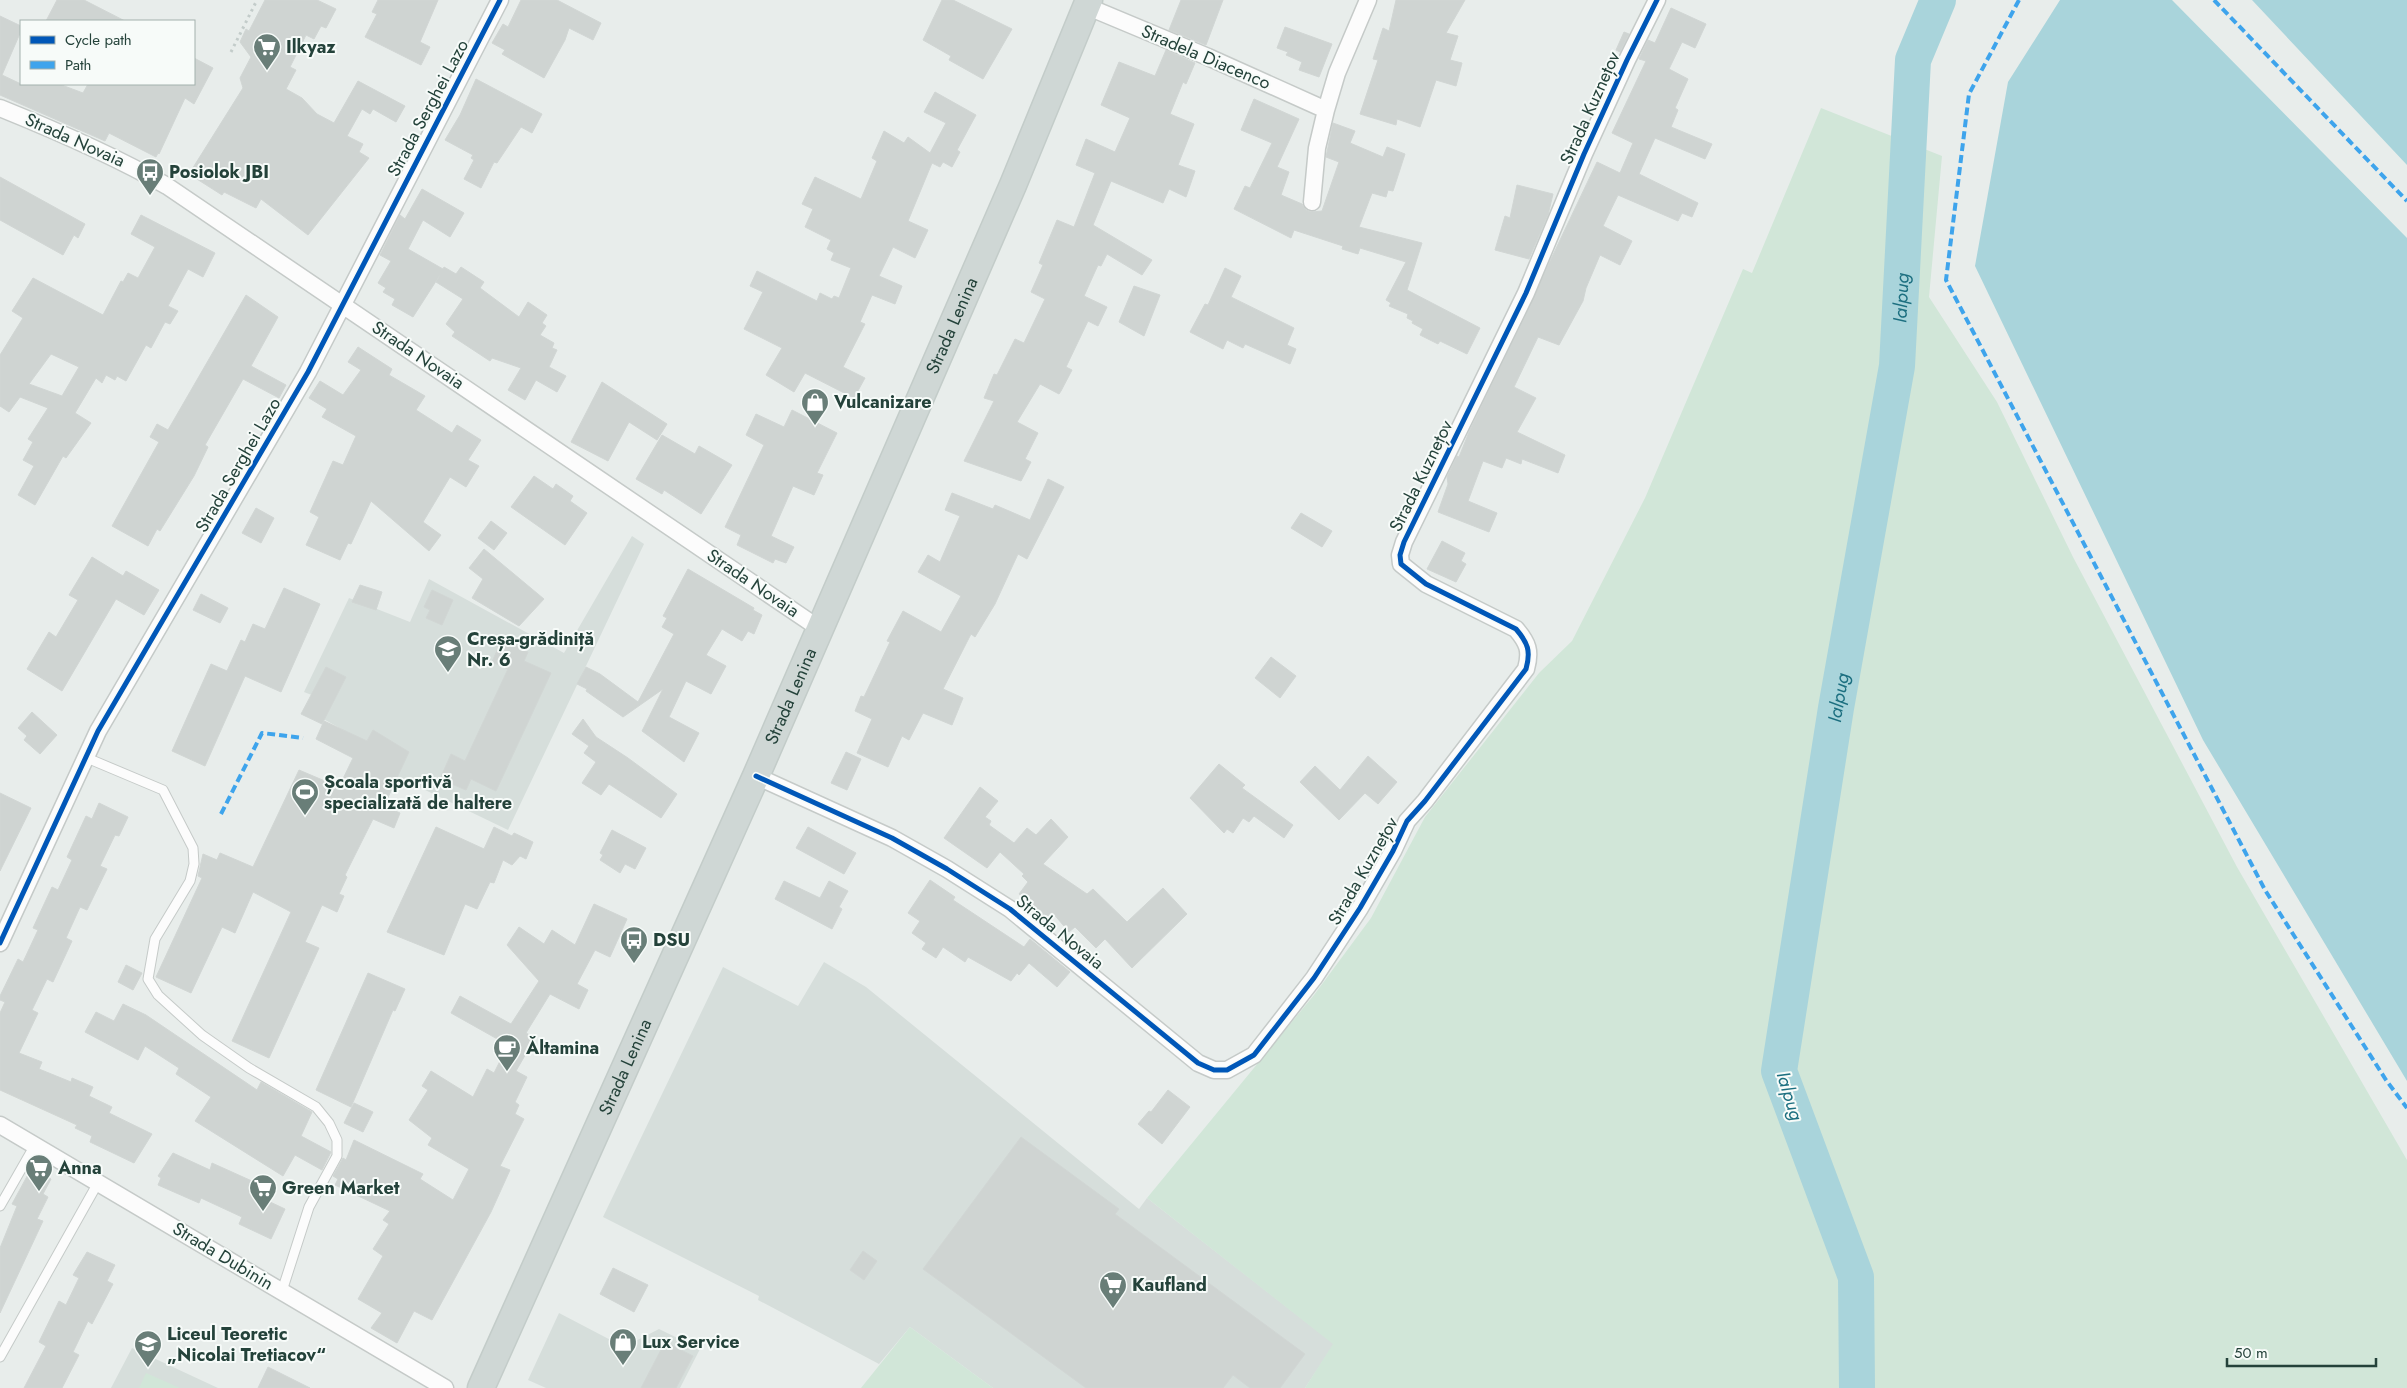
<svg xmlns="http://www.w3.org/2000/svg" width="2407" height="1388" font-family="Jost,sans-serif">
<style>
.built{fill:#d6dedb}
.green{fill:#d1e6d8}
.water{fill:#a9d4db}
.lines{fill:none;stroke-linecap:round;stroke-linejoin:round}
.river{stroke:#a9d4db;stroke-width:36}
.building{fill:#cfd4d2;stroke:#d1d6d4;fill-rule:evenodd}
.service-casing{stroke:#c5cac8;stroke-width:11}
.minor-casing{stroke:#c5cac8;stroke-width:19}
.primary-casing{stroke:#c3ccc9;stroke-width:29}
.path{stroke:#c3ccca;stroke-width:3;stroke-dasharray:2.5 4;stroke-linecap:butt}
.service{stroke:#fcfcfc;stroke-width:9}
.minor{stroke:#fcfcfc;stroke-width:16}
.primary{stroke:#cfd7d5;stroke-width:26}
.quiet{stroke:#3ea4ec;stroke-width:4;stroke-dasharray:8 4;stroke-linecap:butt}
.cycleway-casing{stroke:#f7fbf9;stroke-width:8}
.cycleway{stroke:#0057b8;stroke-width:5}
.labels{text-anchor:middle;dominant-baseline:central;stroke-width:4;stroke-linejoin:round;paint-order:stroke}
.poi-label{font-size:18px;font-weight:bold;fill:#24423a;stroke:#f7fbf9;text-anchor:start}
.street-label{font-size:18px;fill:#24423a;stroke:#f7fbf9}
.water-label{font-size:19px;font-style:italic;fill:#1c6f80;stroke:#f7fbf9}
</style>
<rect width="100%" height="100%" fill="#e8edeb"/>
<path class="built" d="M632 536 644 544 508 830 392 774 398 761 320 717 327 701 304 692 349 598 410 622 429 579 564 653Z
M824 962 866 987 1139 1209 1147 1198 1334 1344 1305 1388H993L910 1327 879 1364 758 1300 759 1296 603 1217 723 967 798 1006Z
M559 1313 624 1347 659 1329 700 1349 680 1388H546L528 1380Z
M132 1348 218 1388H111Z"/>
<path class="green" d="M1821 108 1942 156 1929 297 1997 402 2073 557 2237 867 2407 1160V1388H1305L1333 1344 1147 1198 1314 995 1371 918 1425 817 1539 673 1572 641 1645 498 1743 269 1752 273Z
M910 1327 993 1388H861Z
M146 1373 180 1388H139Z"/>
<path class="water" d="M2060 0H2172L2407 238V1081L2203 740 1975 266 2008 82Z
M2252 0H2407V165Z"/>
<g class="lines">
<path class="river" id="s1" d="M1857 1388 1856 1277 1779 1071 1836 708 1897 366 1913 60 1938 0"/>
</g>
<path class="building" d="M57 0H84L125 21H46Z
M265 0H317L336 9 326 28 321 26 314 39 306 35 290 67 296 70 286 89 302 98 317 114 334 123 358 81 405 106 396 122 373 109 370 114 362 109 347 136 363 144 359 152 369 158 308 235 261 199 256 208 224 192 222 195 189 174 243 88 240 78 251 57 240 42 246 29 249 31Z
M378 0H438L420 42 430 47 421 65 365 37 377 14 372 12Z
M521 0H557L601 23 593 40 569 28 565 40 544 78 502 54 505 50 492 43 503 24 508 27Z
M942 0H953L1012 29 983 79 949 60 951 56 923 40Z
M1181 0H1223L1206 45 1169 30Z
M1396 0H1465L1446 33 1458 36 1450 60 1462 63 1456 86 1436 80 1420 127 1397 119 1396 125 1360 114 1378 60 1373 59 1383 28 1389 31Z
M1671 8 1706 24 1695 48 1682 42 1669 69 1688 79 1675 108 1678 110 1671 127 1712 144 1705 159 1655 138 1639 174 1698 203 1692 217 1682 213 1678 221 1618 195 1603 226 1632 241 1620 265 1600 255 1586 288 1583 301 1559 345 1538 337 1514 387 1536 398 1517 432 1565 455 1558 473 1522 459 1521 464 1506 458 1502 468 1483 461 1468 501 1497 513 1489 532 1438 512 1448 484 1447 477 1457 456 1459 457 1469 432 1597 162 1620 173 1633 143 1612 133 1646 61 1639 59 1648 40 1655 43Z
M0 16 21 26V31L2 75 21 84H59L83 93 88 84H194V58L213 68 194 104 185 98 159 154 158 153 156 157 109 133 105 141 0 95Z
M1285 27 1332 44 1319 77 1299 70 1302 62 1286 55 1288 52 1277 48Z
M1624 32 1629 34 1620 52 1616 50Z
M1166 50 1195 63 1186 84 1183 82 1170 114 1194 124 1178 165 1195 171 1186 197 1169 189 1163 203 1111 181 1093 225 1152 260 1142 275 1107 254 1101 266 1098 265 1084 296 1107 307 1098 326 1088 321 1066 367 1072 370 1061 391 1059 394 1040 384 1017 422 1038 433 1025 459 1031 462 1021 481 964 461 994 401 984 398 994 374 997 375 1015 339 1024 343 1045 299 1031 292 1043 265 1039 263 1057 220 1074 227 1095 173 1076 165 1086 139 1115 152 1130 118 1101 105 1119 62 1155 76Z
M476 79 542 114 532 133 521 127 497 163 494 162 481 188 464 179 474 160 471 158 473 155 445 140 460 115Z
M935 92 976 115 957 150 960 152 952 167 943 162 940 167 932 163 908 221 928 230 915 258 893 247 879 276 902 286 895 304 872 295 860 322 865 324 843 367 865 378 854 398 805 373 794 392 766 375 782 348 744 329 763 292 750 286 757 271 817 301 820 293 832 299 834 296 839 298 851 268 831 260 834 253 827 249 831 240 805 227 813 209 802 204 815 177 861 199 877 161 872 158 884 131 904 143 908 137 930 153 946 123 924 112Z
M1254 99 1299 119 1277 167 1289 172 1281 195 1302 204 1306 210 1311 212 1322 211 1339 162 1326 157 1333 123 1355 131 1350 143 1383 157 1387 147 1405 154 1393 191 1388 190 1386 197 1372 193 1359 227 1422 243 1407 290 1480 328 1467 354 1440 341 1438 344 1420 335 1423 329 1412 323 1413 321 1407 318 1408 314 1389 306 1391 303 1386 300 1406 262 1360 248 1358 254 1342 249 1343 246 1294 230 1291 238 1234 209 1245 186 1250 188 1272 143 1241 130Z
M0 177 85 224 78 238 74 235 63 255 0 220Z
M1517 185 1553 194 1548 215 1529 259 1495 250 1505 216 1510 218Z
M422 189 464 213 450 237 423 220 408 249 443 269 444 267 456 274 461 267 484 282 480 288 519 317 528 302 547 315 542 323 546 326 540 335 554 343 552 348 557 350 549 367 566 376 557 392 536 380 525 400 508 390 521 368 492 358 490 361 452 336 455 332 446 324 463 299 436 282 440 275 413 317 392 305 395 299 383 292 386 288 378 283 391 261 380 255 400 215 405 219Z
M141 215 215 253 203 277 188 269 168 306 178 311 170 324 165 322 151 348 146 345 126 381 117 376 115 380 106 375 102 383 96 378 75 413 91 423 66 458 63 456 35 505 18 495 34 466 23 460 33 442 28 439 48 408 20 397 9 412 0 406V355L23 318 12 311 33 278 103 315 121 281 123 282 128 273 138 278 155 247 131 234ZM51 354 79 367 62 396 29 384Z
M1225 268 1241 276 1231 297 1294 328 1287 345 1296 349 1290 364 1245 344 1243 348 1227 340 1223 349 1190 332 1205 304 1208 305Z
M1134 286 1160 295 1144 336 1119 322Z
M246 295 278 317 251 366 286 385 279 398 243 379 205 445 208 447 194 476 160 531 157 529 148 546 112 526 159 442 150 437 157 424 168 430Z
M358 347 392 369 389 375 425 396 416 410 452 433 457 425 481 440 468 460 479 466 466 487 450 477 423 522 441 535 429 551 371 501 351 544 348 543 340 560 306 545 319 517 310 512 333 461 343 465 356 436 322 417 327 409 309 398 320 381 343 395 361 370 348 362Z
M602 382 667 424 657 440 629 422 608 461 571 442Z
M792 410 837 433 817 473 823 475 814 495 793 486 771 536 794 547 786 563 775 559 773 563 737 545 741 535 725 527 764 445 746 435 756 414 784 427Z
M662 435 695 454 699 446 732 465 701 514 664 490 662 494 636 479Z
M534 476 553 489 556 484 573 496 570 501 587 513 565 545 511 507Z
M1048 479 1064 487 1027 559 1018 554 995 604 975 637 971 634 943 689 963 698 952 725 923 713 909 740 902 736 888 767 857 753 872 719 855 711 861 696 864 697 890 642 887 641 903 611 941 632 961 596 918 572 928 555 940 562 960 516 945 510 952 493 993 509 995 505 1030 520Z
M256 508 274 518 261 543 242 533Z
M1301 513 1332 531 1322 547 1291 528Z
M491 521 507 533 494 550 478 538Z
M1442 541 1465 553 1461 561 1466 564 1456 582 1427 569Z
M484 549 544 599 519 626 472 598 483 579 469 568Z
M92 557 123 576 126 571 159 590 144 615 116 599 62 691 27 669 49 632 56 637 78 600 69 595Z
M688 569 754 608 753 610 762 615 754 634 748 631 742 641 722 629 706 655 726 666 711 694 686 681 669 717 699 733 684 762 642 731 663 689 623 717 586 691 587 689 577 684 586 667 600 674 638 702 674 634 662 627 667 618 663 616Z
M360 585 382 592 376 610 352 602Z
M284 588 320 604 281 692 245 676 205 766 172 751 211 664 227 671 241 640 245 642 253 624 265 629Z
M432 590 453 600 442 625 426 618 430 610 424 607Z
M201 594 228 608 220 623 193 610Z
M502 639 528 652 524 661 551 673 496 791 471 779 466 790 440 779 451 754 465 761 508 669 492 662Z
M1271 657 1296 676 1280 698 1255 678Z
M326 667 346 677 322 724 301 714Z
M32 712 57 735 40 754 24 740 27 736 18 728Z
M583 719 596 737 628 758 677 794 661 818 609 784 601 795 582 783 596 762 584 753 589 746 572 734Z
M324 721 367 741 373 730 409 752 384 806 400 813 394 828 373 819 345 875 347 877 339 894 344 896 337 912 322 905 305 942 319 948 269 1058 232 1041 291 912 253 892 235 933 222 927 191 993 156 977 202 878 198 876 203 854 217 860 220 853 253 867 299 770 339 787 353 758 316 739Z
M846 752 861 759 847 790 831 783Z
M1368 756 1397 782 1378 804 1365 793 1339 820 1300 782 1315 766 1340 790Z
M1219 764 1245 785 1242 788 1293 825 1284 838 1254 816 1249 822 1243 818 1233 833 1227 829 1224 833 1190 798Z
M980 787 998 801 985 817 991 821 989 825 1014 843 1027 828 1036 835 1051 819 1068 837 1043 864 1087 894 1093 889 1127 922 1163 888 1187 914 1132 968 1105 939 1096 948 1075 927 1069 932 1052 912 1048 918 1031 908 1034 904 1019 894 1028 882 1022 876 1024 874 1000 852 987 868 944 838Z
M0 793 31 808 0 871Z
M99 803 128 817 119 836 115 835 100 866 107 869 87 910 80 907 66 938 72 941 53 982 47 979 32 1010 38 1013 19 1053 42 1062 39 1069 71 1082 72 1078 93 1087 89 1096 112 1107 109 1113 152 1134 134 1163 90 1142 92 1136 75 1128 77 1125 0 1090V1013L5 1002 0 1000V996L18 959 23 962 38 930 33 928 52 887 58 890 72 860 67 857 86 816 92 819Z
M436 827 484 849 494 827 512 836 514 833 533 842 526 859 520 856 512 865 503 860 494 883 490 882 477 909 465 904 444 955 387 932Z
M808 827 856 853 844 874 796 848Z
M612 830 646 848 635 869 625 864 620 873 600 860 603 855 600 853Z
M930 880 955 897 953 900 1024 947 1030 939 1070 972 1057 987 1029 963 1019 975 1017 973 1011 981 968 957 965 962 943 947 936 958 922 949 926 943 912 933 920 921 908 913Z
M784 881 820 898 829 881 848 891 839 907 842 909 832 929 775 899Z
M594 904 627 919 610 957 595 950 577 984 588 990 579 1009 550 994 526 1033 535 1038 516 1071 527 1077 515 1102 519 1105 515 1114 524 1119 500 1166 510 1170 491 1212 432 1320 414 1311 397 1343 371 1328 382 1313 358 1299 383 1256 373 1249 389 1224 383 1220 390 1211 335 1185 338 1179 333 1176 343 1158 346 1160 354 1140 423 1174 420 1179 453 1200 469 1169 428 1145 432 1138 409 1120 428 1090 422 1086 431 1071 473 1097 487 1069 494 1073 508 1045 451 1013 460 996 511 1024 539 981 507 945 519 927 544 944 552 930 575 945Z
M126 965 142 973 133 990 118 982Z
M368 973 405 989 395 1011 393 1010 351 1107 316 1090Z
M123 1004 146 1015 257 1090 261 1082 312 1112 301 1136 331 1152 322 1170 295 1155 283 1176 195 1121 211 1097 176 1074 179 1068 145 1046 138 1060 85 1032 96 1012 114 1021Z
M1168 1090 1190 1107 1162 1144 1138 1124 1149 1111 1151 1112Z
M354 1103 373 1112 363 1132 344 1123Z
M1021 1137 1119 1209 1115 1214 1305 1354 1280 1388H1250L1233 1375 1223 1388H1086L923 1269Z
M173 1153 210 1170 212 1163 274 1191 268 1201 285 1209 271 1239 239 1224 242 1217 201 1198 199 1203 158 1185 161 1178 158 1176Z
M31 1169 51 1179 43 1194 48 1197 37 1219 43 1221 0 1313V1248L17 1206 12 1204Z
M863 1251 877 1261 864 1280 850 1270Z
M87 1252 115 1265 107 1281 113 1284 92 1324 88 1321 73 1352 79 1355 62 1388H24L46 1346 39 1342 59 1301 66 1305 79 1278 73 1275Z
M613 1268 648 1285 634 1312 600 1294Z
M665 1342 693 1356 676 1388H641Z
M268 1367 310 1388H258Z"/>
<g class="lines">
<g class="service-casing">
<path id="service" d="M87 758 163 790 193 848 194 864 190 881 155 939 148 979 158 995 202 1035 249 1068 316 1107 329 1123 337 1140V1156L309 1207 282 1291
M0 1206 35 1145
M0 1357 99 1181"/>
</g>
<g class="minor-casing">
<path id="minor" d="M1086 6 1208 57 1326 110
M0 108C57 131 113 155 167 186L820 629
M1312 202 1317 148 1326 110 1337 73 1368 0
M756 776 892 838 947 869 1010 909 1198 1063 1214 1070H1227L1254 1055 1314 978 1360 908 1393 851 1407 821 1425 801 1526 669C1531 651 1528 643 1516 629L1426 584 1401 564 1400 555 1404 542 1526 293 1584 154 1627 60 1657 0
M0 943 98 731 308 372 500 0
M0 1125 445 1388"/>
</g>
<g class="primary-casing">
<g id="primary">
<path id="s2" d="M481 1388 756 776 1013 185 1089 0"/>
</g>
</g>
<path class="path" d="M231 52 257 0"/>
<use href="#service" class="service"/>
<use href="#minor" class="minor"/>
<use href="#primary" class="primary"/>
<path class="quiet" d="M2019 0 1969 94 1946 280 2265 890 2386 1080 2407 1108
M2214 0 2407 201
M221 814 262 733 303 738"/>
<g class="cycleway-casing">
<path id="cycleway" d="M756 776 892 838 947 869 1010 909 1198 1063 1214 1070H1227L1254 1055 1314 978 1360 908 1393 851 1407 821 1425 801 1526 669C1531 651 1528 643 1516 629L1426 584 1401 564 1400 555 1404 542 1526 293 1584 154 1627 60 1657 0
M0 943 98 731 308 372 500 0"/>
</g>
<use href="#cycleway" class="cycleway"/>
</g>
<defs>
<g id="supermarket-pin" transform="scale(1.4375)"><path d="M0 17L-7.5 6A9.5 9.5 0 1 1 7.5 6Z" fill="#697e78" stroke="#f7fbf9"/><path d="M-6-5.5h2.5l.6 2H6L4.5 2H-2.5L-4.4-4H-6ZM-1.5 3.2a1.3 1.3 0 1 0 .1 0ZM3 3.2a1.3 1.3 0 1 0 .1 0Z" fill="#fff"/></g>
<g id="bus-pin" transform="scale(1.4375)"><path d="M0 17L-7.5 6A9.5 9.5 0 1 1 7.5 6Z" fill="#697e78" stroke="#f7fbf9"/><path d="M-5-6H5V4H4V6H2V4H-2V6H-4V4H-5ZM-3.5-4V0h7V-4ZM-3.5 1.2v1.5H-2V1.2ZM2 1.2v1.5H3.5V1.2Z" fill="#fff"/></g>
<g id="shop-pin" transform="scale(1.4375)"><path d="M0 17L-7.5 6A9.5 9.5 0 1 1 7.5 6Z" fill="#697e78" stroke="#f7fbf9"/><path d="M-5-2.5h2.3a2.7 3.5 0 0 1 5.4 0H5L5.5 6h-11ZM-1.5-2.5h3a1.5 2.3 0 0 0-3 0Z" fill="#fff"/></g>
<g id="school-pin" transform="scale(1.4375)"><path d="M0 17L-7.5 6A9.5 9.5 0 1 1 7.5 6Z" fill="#697e78" stroke="#f7fbf9"/><path d="M0-5L7-2L0 1L-7-2ZM-4 1L0 2.5L4 1V4Q0 6-4 4Z" fill="#fff"/></g>
<g id="stadium-pin" transform="scale(1.4375)"><path d="M0 17L-7.5 6A9.5 9.5 0 1 1 7.5 6Z" fill="#697e78" stroke="#f7fbf9"/><path d="M0-5a6.5 5 0 1 0 0 10a6.5 5 0 1 0 0-10ZM-3.5-1.8h7v3.6h-7Z" fill="#fff"/></g>
<g id="cafe-pin" transform="scale(1.4375)"><path d="M0 17L-7.5 6A9.5 9.5 0 1 1 7.5 6Z" fill="#697e78" stroke="#f7fbf9"/><path d="M-5.5-4.5H6V0H3Q3 3.5 0 3.5H-2.5Q-5.5 3.5-5.5 0ZM3-3.2v2h1.7v-2ZM-6 4.5H4V6H-6Z" fill="#fff"/></g>
</defs>
<g fill-rule="evenodd">
<use href="#supermarket-pin" x="267" y="47"/>
<use href="#bus-pin" x="150" y="172"/>
<use href="#shop-pin" x="815" y="402"/>
<use href="#school-pin" x="448" y="649"/>
<use href="#stadium-pin" x="305" y="792"/>
<use href="#bus-pin" x="634" y="940"/>
<use href="#cafe-pin" x="507" y="1048"/>
<use href="#supermarket-pin" x="39" y="1168"/>
<use href="#supermarket-pin" x="263" y="1188"/>
<use href="#supermarket-pin" x="1113" y="1285"/>
<use href="#shop-pin" x="623" y="1342"/>
<use href="#school-pin" x="148" y="1344"/>
</g>
<g class="labels">
<g class="poi-label">
<text x="286" y="47">Ilkyaz</text>
<text x="169" y="172">Posiolok JBI</text>
<text x="834" y="402">Vulcanizare</text>
<text x="467" y="639">Creșa-grădiniță<tspan x="467" dy="21">Nr. 6</tspan></text>
<text x="324" y="782">Școala sportivă<tspan x="324" dy="21">specializată de haltere</tspan></text>
<text x="653" y="940">DSU</text>
<text x="526" y="1048">Ăltamina</text>
<text x="58" y="1168">Anna</text>
<text x="282" y="1188">Green Market</text>
<text x="1132" y="1285">Kaufland</text>
<text x="167" y="1334">Liceul Teoretic<tspan x="167" dy="21">„Nicolai Tretiacov“</tspan></text>
<text x="642" y="1342">Lux Service</text>
</g>
<g class="street-label">
<text transform="translate(1206 57) rotate(23)">Stradela Diacenco</text>
<text transform="translate(428 108) rotate(-62)">Strada Serghei Lazo</text>
<text transform="translate(1590 108) rotate(-66)">Strada Kuznețov</text>
<text transform="translate(75 140) rotate(24)">Strada Novaia</text>
<text stroke="none"><textPath href="#s2" startOffset="1162">Strada Lenina</textPath></text>
<text transform="translate(418 355) rotate(34)">Strada Novaia</text>
<text transform="translate(238 465) rotate(-60)">Strada Serghei Lazo</text>
<text transform="translate(1421 476) rotate(-64)">Strada Kuznețov</text>
<text transform="translate(753 583) rotate(34)">Strada Novaia</text>
<text stroke="none"><textPath href="#s2" startOffset="758">Strada Lenina</textPath></text>
<text transform="translate(1363 871) rotate(-60)">Strada Kuznețov</text>
<text transform="translate(1060 932) rotate(39)">Strada Novaia</text>
<text stroke="none"><textPath href="#s2" startOffset="352">Strada Lenina</textPath></text>
<text transform="translate(223 1256) rotate(31)">Strada Dubinin</text>
</g>
<g class="water-label">
<text stroke="none"><textPath href="#s1" startOffset="1114">Ialpug</textPath></text>
<text stroke="none"><textPath href="#s1" startOffset="709">Ialpug</textPath></text>
<text transform="translate(1790 1096) rotate(73)">Ialpug</text>
</g>
</g>
<rect x="20" y="20" width="175" height="65" fill="#f7fbf9" stroke="#a3b1ad"/>
<rect x="30" y="36" width="25" height="8" fill="#0057b8" stroke="#a3b1ad"/>
<text x="65" y="45" font-size="15" fill="#24423a">Cycle path</text>
<rect x="30" y="61" width="25" height="8" fill="#3ea4ec" stroke="#a3b1ad"/>
<text x="65" y="70" font-size="15" fill="#24423a">Path</text>
<path d="M2227 1358v8h149v-8" fill="none" stroke="#24423a" stroke-width="2.5"/>
<text x="2234" y="1358" font-size="15" fill="#24423a" stroke="#f7fbf9" stroke-width="4" paint-order="stroke">50 m</text>
</svg>
